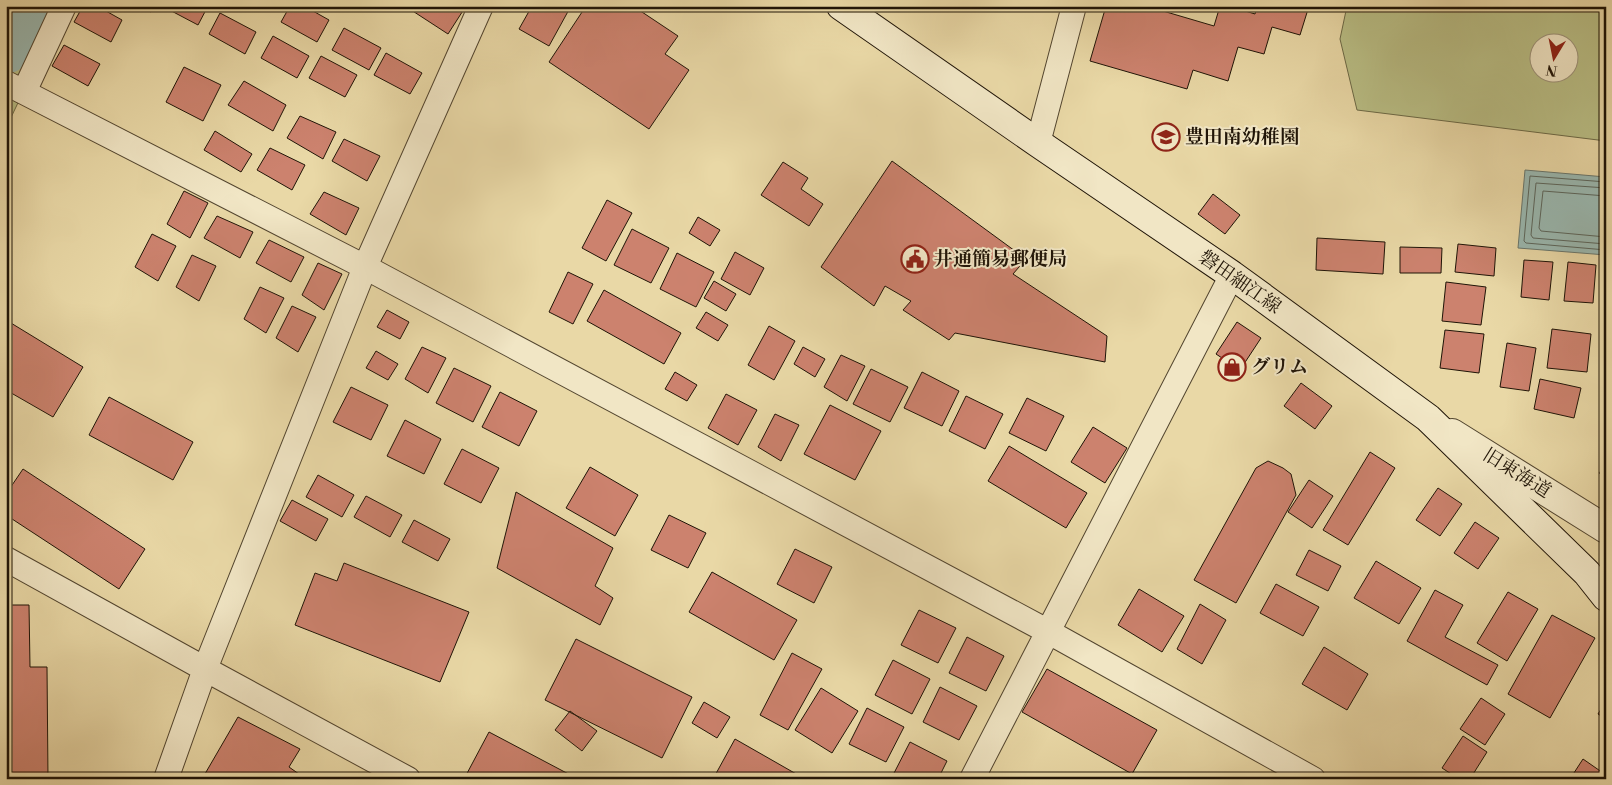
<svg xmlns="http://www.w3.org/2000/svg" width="1612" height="785" font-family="'Libre Bodoni','Noto Serif JP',serif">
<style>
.green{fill:#b9be85;stroke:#6c6946;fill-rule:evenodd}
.water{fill:#9ab8b0;stroke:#69766c}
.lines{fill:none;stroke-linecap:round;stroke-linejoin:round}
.shore{stroke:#5c665c;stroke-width:1}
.river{stroke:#9ab8b0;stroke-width:49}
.building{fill:#cc826e;stroke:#1f1407}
.minor-casing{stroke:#52452f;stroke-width:26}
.tertiary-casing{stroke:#52452f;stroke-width:30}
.secondary-casing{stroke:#1f1407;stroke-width:30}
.minor{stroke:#f1e6c5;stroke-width:24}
.tertiary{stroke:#f1e6c5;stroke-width:28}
.secondary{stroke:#f1e6c5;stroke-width:28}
.labels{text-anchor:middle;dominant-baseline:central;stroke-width:4;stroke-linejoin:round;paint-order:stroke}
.poi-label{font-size:19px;font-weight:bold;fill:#1f1407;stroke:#f1e6c5;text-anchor:start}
.street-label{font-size:19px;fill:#1f1407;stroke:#f1e6c5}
</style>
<rect width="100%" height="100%" fill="#e9d8a6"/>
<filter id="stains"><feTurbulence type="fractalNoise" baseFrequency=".004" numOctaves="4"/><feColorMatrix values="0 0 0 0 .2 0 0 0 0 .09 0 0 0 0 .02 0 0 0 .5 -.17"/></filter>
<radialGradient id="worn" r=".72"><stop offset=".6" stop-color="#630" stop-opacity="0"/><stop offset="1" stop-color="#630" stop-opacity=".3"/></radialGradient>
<path class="green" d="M6 6H64L6 128Z
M1347 6H1606V141L1357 110 1340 39ZM1540 42H1570V72H1540Z"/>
<path class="water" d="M1525 170 1606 177V255L1518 248Z"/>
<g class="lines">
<path class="shore" d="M1606 182 1530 176 1524 241 1526 243 1606 250
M1606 188 1536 183 1531 235 1533 238 1606 244
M1606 196 1543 191 1539 228 1541 231 1606 237"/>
<path class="river" d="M6 49 25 6"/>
</g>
<path class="building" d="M83 6H97L122 20 111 42 74 22Z
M141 6H154L151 12Z
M162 6H208L198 25Z
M290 6H304L329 20 317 42 281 22Z
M405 6H466L448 34Z
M532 6H571L549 46 519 29Z
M586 6H633L678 36 665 54 689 70 649 129 549 62Z
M1106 6H1146L1214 26 1220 6H1229L1255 14 1257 6H1309L1300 35 1272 27 1264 54 1238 47 1228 81 1193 70 1187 89 1090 61Z
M220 13 256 32 245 54 209 34Z
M344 28 381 48 369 70 332 50Z
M273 36 309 56 297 78 261 58Z
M64 45 100 64 88 86 52 66Z
M386 53 422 73 410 94 374 75Z
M321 56 357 75 345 97 309 78Z
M184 67 221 85 203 121 166 102Z
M244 81 286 105 273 131 228 105Z
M300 116 336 132 323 159 287 138Z
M215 131 252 154 241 172 204 150Z
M344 139 380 156 367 181 332 161Z
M270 148 305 165 292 190 257 170Z
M892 161 1026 259 1013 274 1107 336 1105 362 955 333 949 340 903 310 911 301 885 286 874 306 821 267Z
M783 162 808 178 801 189 823 204 809 226 761 195Z
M184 191 208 203 190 238 167 224Z
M324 192 359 208 346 235 310 214Z
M1213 194 1240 215 1225 234 1198 214Z
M607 200 632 213 606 261 582 248Z
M217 216 253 232 240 258 204 238Z
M698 217 720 230 710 246 689 233Z
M632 229 669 248 651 283 614 265Z
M152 234 176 246 158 281 135 267Z
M1317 238 1385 242 1383 274 1316 270Z
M269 240 304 257 291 282 256 263Z
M1458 244 1496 248 1494 276 1455 272Z
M1400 247 1442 248 1441 273H1400Z
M735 252 764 268 750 295 721 279Z
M677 253 714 272 696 307 660 289Z
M192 255 216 266 199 301 176 287Z
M1524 260 1553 262 1549 300 1521 297Z
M1568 262 1596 265 1593 303 1564 301Z
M318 263 342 274 324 310 302 295Z
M568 272 593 284 573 324 549 312Z
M1606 274V307L1603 306Z
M714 281 736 294 726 311 704 298Z
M1446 282 1486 287 1481 325 1442 321Z
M260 287 284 298 266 333 244 319Z
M604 290 681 333 664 364 587 321Z
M292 306 316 317 298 352 276 338Z
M387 310 409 322 400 339 377 327Z
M706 312 728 325 718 341 696 328Z
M6 320 83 367 53 417 6 390Z
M1237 322 1261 338 1240 370 1216 354Z
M769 326 795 341 774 380 748 365Z
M1552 329 1591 334 1587 372 1547 368Z
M1445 330 1484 334 1479 373 1440 368Z
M1507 343 1536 348 1529 391 1500 387Z
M422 347 446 358 428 393 405 379Z
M803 347 825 359 815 377 794 364Z
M376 351 398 364 388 380 366 368Z
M841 355 865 366 847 401 824 387Z
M454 368 491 386 473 422 436 403Z
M871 369 908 387 890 422 853 404Z
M675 372 697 385 687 401 665 389Z
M922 372 959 391 942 426 904 408Z
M1540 379 1581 388 1574 418 1534 409Z
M1301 383 1332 406 1315 429 1284 406Z
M351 387 388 405 371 440 333 422Z
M500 392 537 411 519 446 482 427Z
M726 394 757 410 738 445 708 428Z
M966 396 1003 414 985 449 949 431Z
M109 397 193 442 173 480 89 435Z
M1027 398 1064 416 1046 451 1009 433Z
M830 405 881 431 855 480 804 454Z
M775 414 799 425 781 461 758 447Z
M405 420 441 439 424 474 387 456Z
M1093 427 1127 448 1105 483 1071 462Z
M1009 446 1087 493 1066 528 988 481Z
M462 449 499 468 481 503 444 484Z
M1370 452 1395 468 1348 545 1323 530Z
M1268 461 1283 468 1291 474 1296 495 1236 603 1194 580 1256 468Z
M1606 465V479L1599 473Z
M590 467 638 495 615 536 566 508Z
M23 469 145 549 119 589 6 515V494Z
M318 475 354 495 342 517 306 497Z
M1309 480 1333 496 1312 528 1288 512Z
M1438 488 1462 504 1440 536 1416 520Z
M516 492 613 548 595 586 613 598 600 625 497 568Z
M366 496 402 515 390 537 354 517Z
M292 500 328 519 316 541 280 521Z
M669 515 706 533 688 568 651 550Z
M414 520 450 539 438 561 402 542Z
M1475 522 1499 538 1478 569 1454 553Z
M795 549 832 567 814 603 777 584Z
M1309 550 1341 566 1328 591 1296 575Z
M1376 561 1421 588 1399 624 1354 598Z
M344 563 469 612 440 682 295 625 315 573 337 581Z
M712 572 797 620 774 660 689 612Z
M1276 584 1319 607 1303 636 1260 613Z
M1139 589 1184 616 1162 652 1118 625Z
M1435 590 1463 605 1445 637 1498 665 1487 685 1407 641Z
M1508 592 1538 609 1507 661 1477 643Z
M1200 604 1226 620 1202 664 1177 649Z
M6 605H29L30 667H47L48 779H6Z
M919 610 956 628 938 663 901 645Z
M1552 615 1595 638 1550 718 1508 694Z
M967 637 1004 656 986 691 949 673Z
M576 639 692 697 662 758 545 700Z
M1324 647 1368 674 1347 710 1302 684Z
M792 653 822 669 788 730 760 715Z
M893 660 930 679 912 714 875 695Z
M1047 669 1157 730 1132 774 1022 712Z
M940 687 977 706 959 740 923 722Z
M821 688 858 711 832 753 795 730Z
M1481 698 1505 714 1485 745 1460 729Z
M1606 701V719L1598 714Z
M704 702 730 717 717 738 692 723Z
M867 708 904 727 886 762 849 744Z
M570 711 597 731 582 751 555 730Z
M238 717 300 749 289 767 306 779H202Z
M489 732 578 779H464Z
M1463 736 1487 752 1470 779H1459L1442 768Z
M735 739 805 779H713Z
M910 742 947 761 938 779 892 777Z
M1583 759 1606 775 1604 779H1570Z"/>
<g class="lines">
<g class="minor-casing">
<path id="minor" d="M6 83 365 267 1047 631 1313 779
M24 92 64 6
M1038 143 1074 6
M6 559 205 669 408 779
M166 779 205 669 365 267 481 6
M972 779 1232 275"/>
</g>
<g class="tertiary-casing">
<path id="tertiary" d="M1452 433 1606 529"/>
</g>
<g class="secondary-casing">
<path id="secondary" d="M841 6 1038 143 1232 275 1428 418 1587 573 1606 597"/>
</g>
<use href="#minor" class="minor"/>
<use href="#tertiary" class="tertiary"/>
<use href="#secondary" class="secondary"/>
</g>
<defs>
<g id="school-ring" transform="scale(1.4375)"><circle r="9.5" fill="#f1e6c5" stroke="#8f2418" stroke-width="1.5"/><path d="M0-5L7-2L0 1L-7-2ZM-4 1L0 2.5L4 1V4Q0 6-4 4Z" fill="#8f2418"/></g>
<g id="civic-ring" transform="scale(1.4375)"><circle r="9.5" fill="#f1e6c5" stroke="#8f2418" stroke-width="1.5"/><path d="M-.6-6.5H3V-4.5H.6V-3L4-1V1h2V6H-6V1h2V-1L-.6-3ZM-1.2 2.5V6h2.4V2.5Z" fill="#8f2418"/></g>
<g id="shop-ring" transform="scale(1.4375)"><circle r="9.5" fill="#f1e6c5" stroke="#8f2418" stroke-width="1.5"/><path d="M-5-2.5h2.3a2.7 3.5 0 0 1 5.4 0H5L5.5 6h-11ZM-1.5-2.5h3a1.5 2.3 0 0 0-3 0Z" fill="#8f2418"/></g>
</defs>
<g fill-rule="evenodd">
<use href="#school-ring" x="1166" y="137"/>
<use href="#civic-ring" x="915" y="259"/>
<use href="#shop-ring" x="1232" y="367"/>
</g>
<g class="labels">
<g class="poi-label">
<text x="1185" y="137">豊田南幼稚園</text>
<text x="934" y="259">井通簡易郵便局</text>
<text x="1251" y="367">グリム</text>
</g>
<g class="street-label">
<text transform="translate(1240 282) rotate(35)">磐田細江線</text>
<text transform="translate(1517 473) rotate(32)">旧東海道</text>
</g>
</g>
<rect width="1612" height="785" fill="none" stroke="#e9d8a6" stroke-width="25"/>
<rect x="8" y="8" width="1597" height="770" fill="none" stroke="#1f1407" stroke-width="2.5"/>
<rect x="12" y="12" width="1587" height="760" fill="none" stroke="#1f1407"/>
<g transform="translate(1554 58) rotate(190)"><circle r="24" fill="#f1e6c5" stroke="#9d9279"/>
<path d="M0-4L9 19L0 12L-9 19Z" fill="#8f2418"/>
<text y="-8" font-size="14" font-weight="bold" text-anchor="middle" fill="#1f1407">N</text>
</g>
<rect width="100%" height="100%" filter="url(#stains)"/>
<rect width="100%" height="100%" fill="url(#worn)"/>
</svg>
